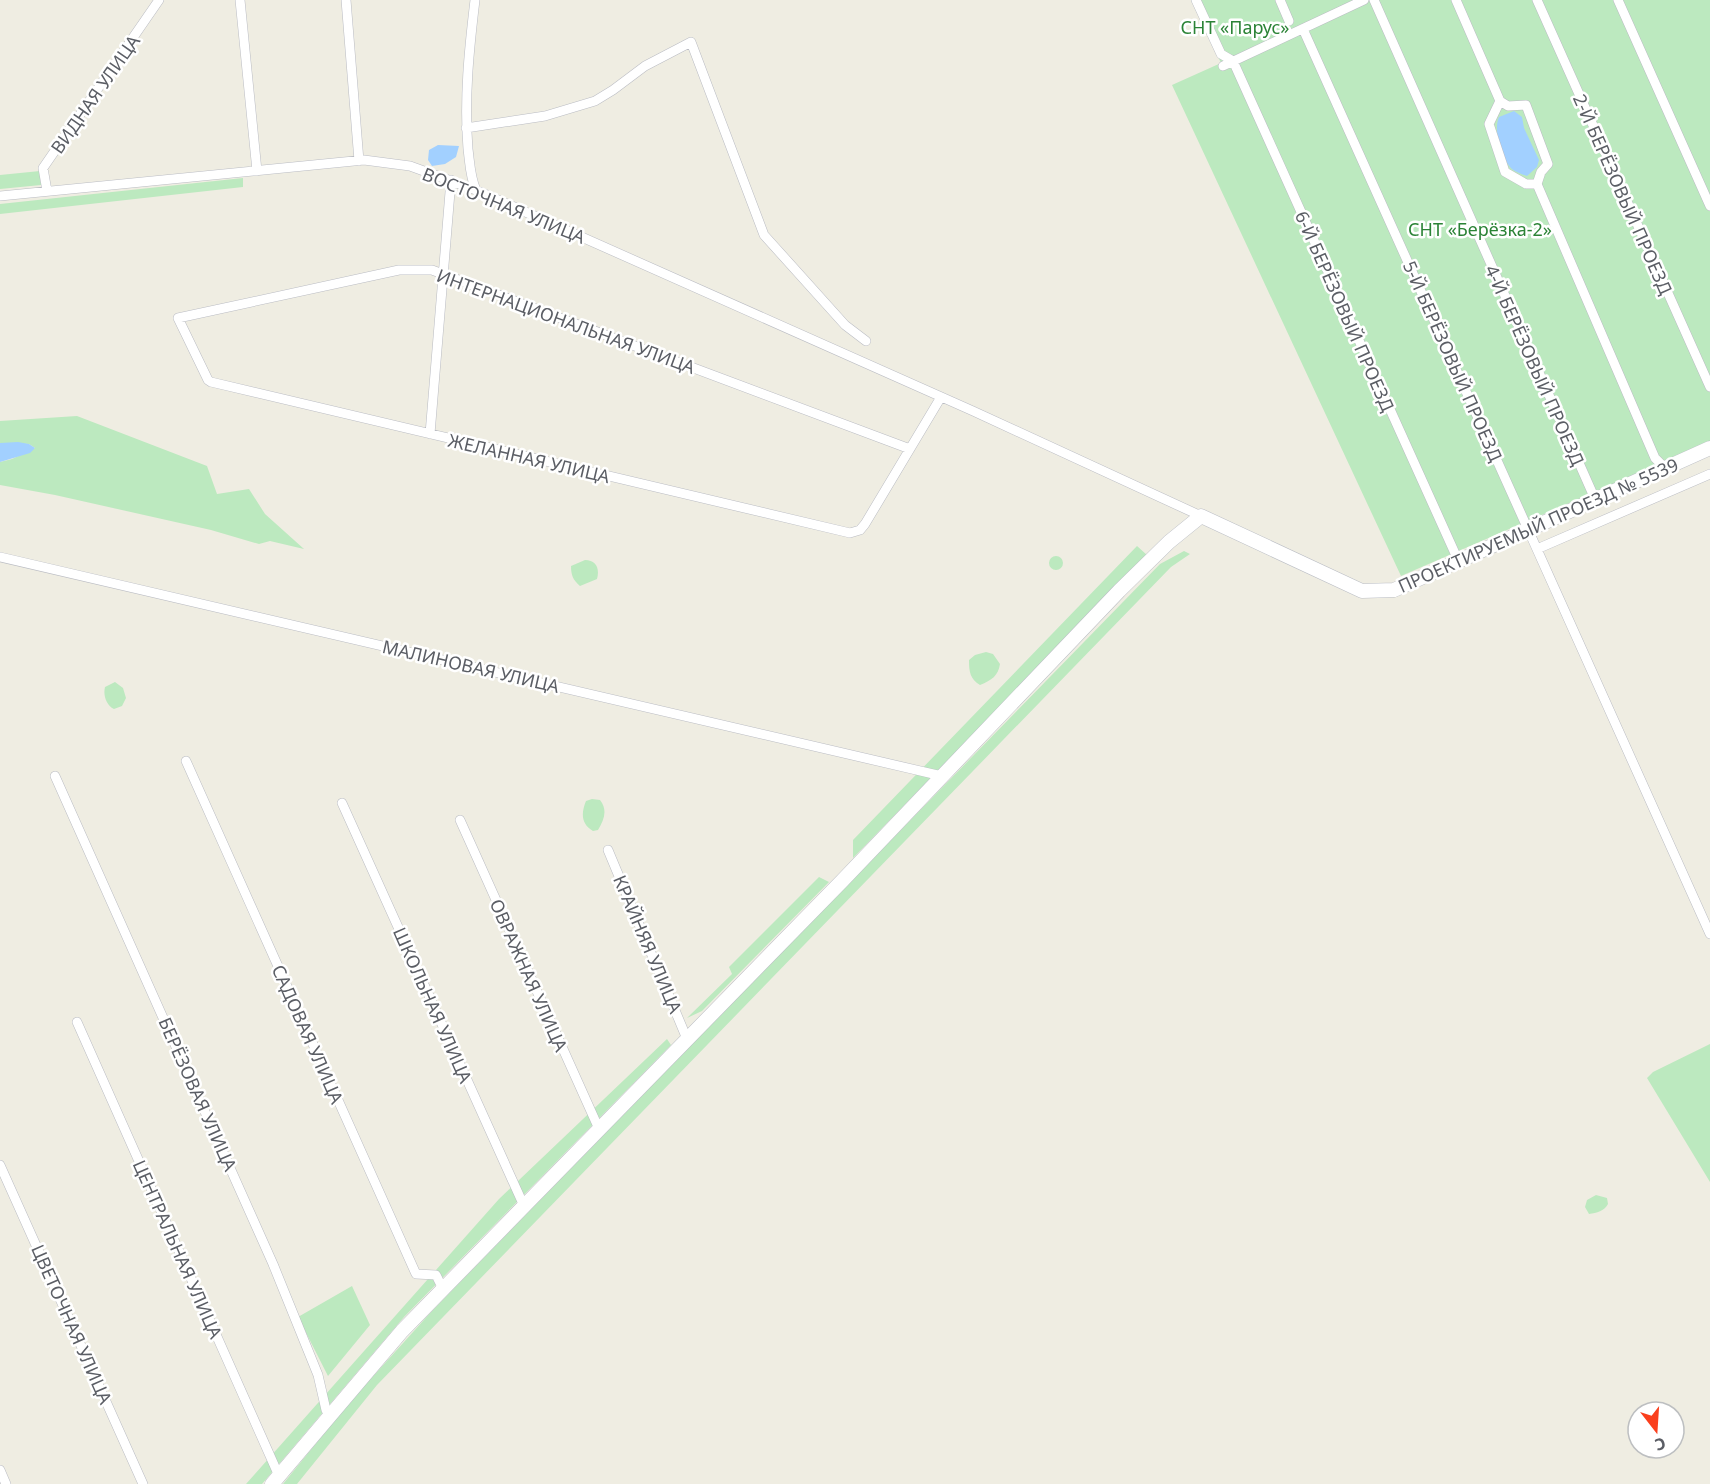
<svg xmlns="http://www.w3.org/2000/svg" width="1710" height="1484" font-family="'Noto Sans',sans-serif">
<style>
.green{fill:#bce9bf}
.water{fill:#a2d0ff}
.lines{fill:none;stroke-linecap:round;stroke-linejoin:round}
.street-casing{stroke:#babcc3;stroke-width:10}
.secondary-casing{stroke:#bbbec5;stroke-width:15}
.street{stroke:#fff;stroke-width:9}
.secondary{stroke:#fff;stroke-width:14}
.labels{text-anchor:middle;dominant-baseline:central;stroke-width:5;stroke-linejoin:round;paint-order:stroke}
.park-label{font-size:18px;fill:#2b8336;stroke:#fff}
.street-label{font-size:18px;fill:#5b5e65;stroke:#fff}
</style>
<rect width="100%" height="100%" fill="#efede2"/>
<path class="green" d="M1191 0H1710V442L1401 576 1172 85 1221 63Z
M40 171 41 185 0 189V175Z
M243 178V187L0 214V204Z
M77 416 207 466 217 494 249 489 265 514 304 549 270 541 259 544 211 530 55 495 0 485V462L12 459 35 448 29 444 0 443V421Z
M1137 546 1147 555 853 858V840Z
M1184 551 1190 554 1171 567 377 1385 297 1484H283L348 1404 432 1311 1160 564Z
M1049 563a7 7 0 1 1 14 0a7 7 0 1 1-14 0Z
M585 560C596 560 600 568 597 579L580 586C573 580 571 575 571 566Z
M986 652 993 654 1000 664C998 676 992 680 980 685 970 679 969 672 969 660L975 655Z
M115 682 123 688 126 698 122 706 114 709C106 705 103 695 105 687Z
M592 799 600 800C608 810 604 820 598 830L593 831C581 824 581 813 586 801Z
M819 877 829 882 702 1011 687 1018 732 974 729 967Z
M667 1039 671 1045 404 1317 262 1484H246L499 1199Z
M1710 1044V1182L1647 1078 1653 1072Z
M1596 1195 1607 1198 1608 1204C1604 1211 1597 1213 1589 1214L1585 1207 1587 1200Z
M352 1286 370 1325 328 1376 298 1317Z"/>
<path class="water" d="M1514 111 1522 117 1524 128 1539 160 1537 167 1527 176C1522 174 1514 172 1510 167 1501 156 1493 130 1499 117Z
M438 145 459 146 456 157 445 164 432 166 428 160 429 150Z
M18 442 29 444 35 448 30 453 0 462V443Z"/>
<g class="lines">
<g class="street-casing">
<path id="street" d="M240 0 257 171
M346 0 359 161
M475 0C469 50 464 99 468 149 470 164 470 177 476 190
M1196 0 1221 54 1233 61 1458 560
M1280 0 1289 21
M1374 0 1595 499
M1456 0 1500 101 1508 106 1526 105 1548 164 1541 172 1537 184 1655 458 1665 468
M1537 0 1710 387
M1618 0 1710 206
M1303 29 1710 934
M1223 66 1364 0
M1500 101 1489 124 1505 172 1526 184H1537
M466 128 545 116 595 101 613 90 645 66 691 42 764 235 845 325 866 341
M47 191 43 168 159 0
M0 196 364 160 410 166 476 190 973 411 1201 516
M430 434 451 180
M910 449 432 270H399L178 318 208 380 211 382 850 533 860 530 865 524 941 397
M1537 549 1710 474
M0 557 942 776
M186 761 416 1274 436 1275 443 1289
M55 776 273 1264 318 1375 326 1410 330 1416
M342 803 524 1206
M460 820 599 1129
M608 850 687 1039
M77 1022 279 1476
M0 1165 143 1484
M0 1470 6 1484"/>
</g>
<g class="secondary-casing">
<path id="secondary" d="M272 1484 402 1331 843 880 1119 591 1169 542 1201 516 1362 591 1394 590 1710 448"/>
</g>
<use href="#street" class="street"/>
<use href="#secondary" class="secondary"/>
</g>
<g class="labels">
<g class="park-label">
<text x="1235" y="27">СНТ «Парус»</text>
<text x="1480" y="229">СНТ «Берёзка-2»</text>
</g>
<g class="street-label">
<text transform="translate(95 94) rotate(-55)">ВИДНАЯ УЛИЦА</text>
<text transform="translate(1623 194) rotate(66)">2-Й БЕРЁЗОВЫЙ ПРОЕЗД</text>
<text transform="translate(504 205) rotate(22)">ВОСТОЧНАЯ УЛИЦА</text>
<text transform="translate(1345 311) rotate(66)">6-Й БЕРЁЗОВЫЙ ПРОЕЗД</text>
<text transform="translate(566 321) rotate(20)">ИНТЕРНАЦИОНАЛЬНАЯ УЛИЦА</text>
<text transform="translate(1453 361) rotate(66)">5-Й БЕРЁЗОВЫЙ ПРОЕЗД</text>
<text transform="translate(1535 365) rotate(66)">4-Й БЕРЁЗОВЫЙ ПРОЕЗД</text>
<text transform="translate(529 458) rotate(13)">ЖЕЛАННАЯ УЛИЦА</text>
<text transform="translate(1538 525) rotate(-24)">ПРОЕКТИРУЕМЫЙ ПРОЕЗД № 5539</text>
<text transform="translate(471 666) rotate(13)">МАЛИНОВАЯ УЛИЦА</text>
<text transform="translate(648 944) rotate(67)">КРАЙНЯЯ УЛИЦА</text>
<text transform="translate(529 975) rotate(66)">ОВРАЖНАЯ УЛИЦА</text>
<text transform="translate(433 1005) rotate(66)">ШКОЛЬНАЯ УЛИЦА</text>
<text transform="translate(308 1034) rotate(66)">САДОВАЯ УЛИЦА</text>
<text transform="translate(198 1094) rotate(66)">БЕРЁЗОВАЯ УЛИЦА</text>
<text transform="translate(178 1249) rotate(66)">ЦЕНТРАЛЬНАЯ УЛИЦА</text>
<text transform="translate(72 1324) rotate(66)">ЦВЕТОЧНАЯ УЛИЦА</text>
</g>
</g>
<g transform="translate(1656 1430) rotate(163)"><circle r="28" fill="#ffffff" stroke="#bdbfc1" stroke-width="1.5"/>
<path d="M0-4.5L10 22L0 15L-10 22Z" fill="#fa3f1d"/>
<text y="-9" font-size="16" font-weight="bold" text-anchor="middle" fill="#5b5e65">С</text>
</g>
</svg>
